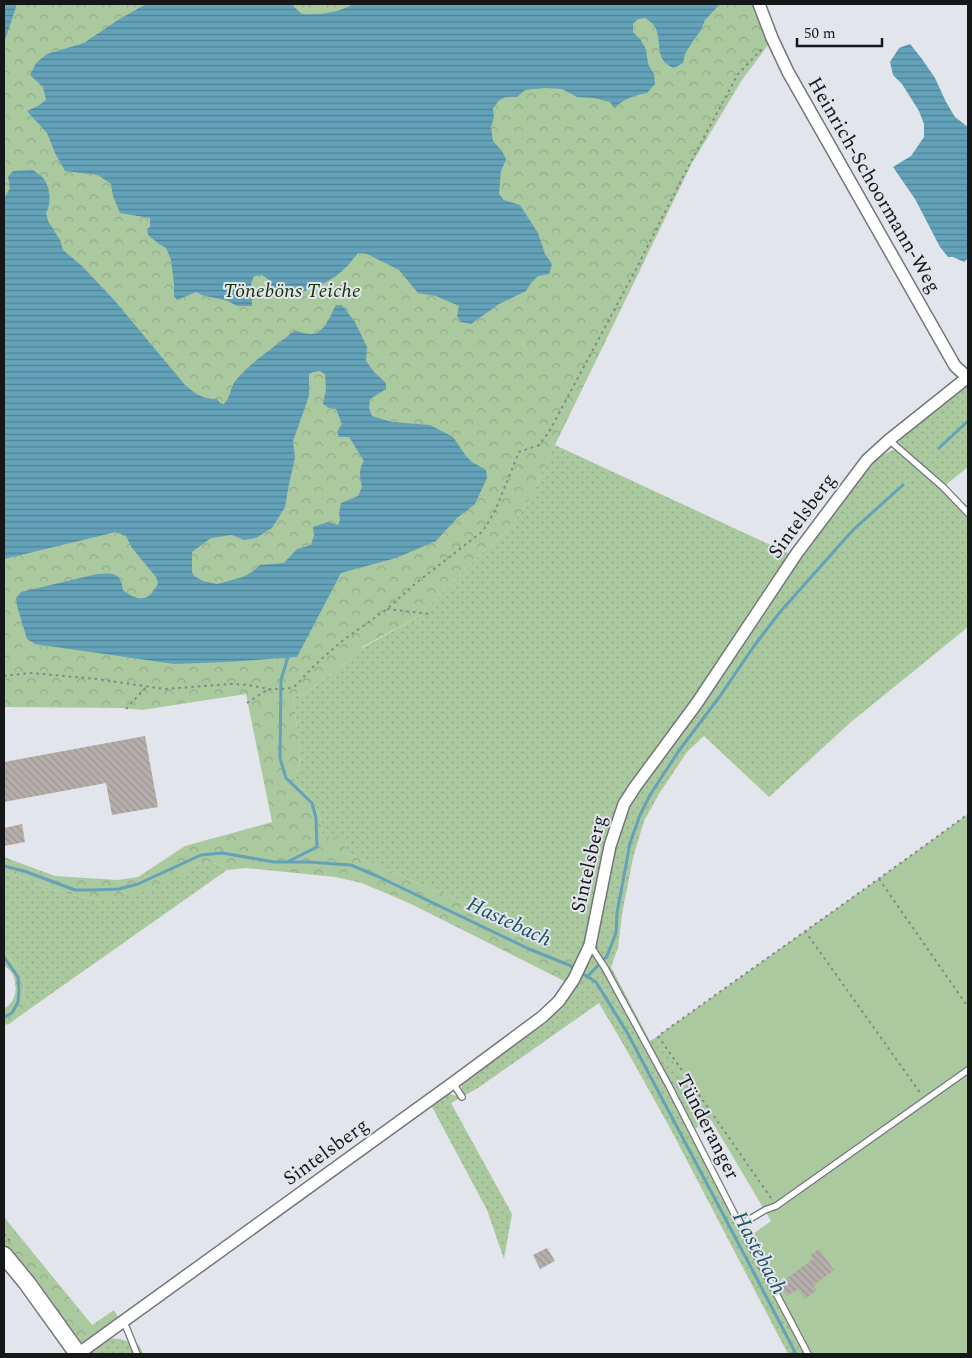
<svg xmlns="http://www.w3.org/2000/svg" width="972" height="1358" font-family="Spectral,serif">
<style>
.grass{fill:url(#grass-dots)}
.park{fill:url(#park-crowns)}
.garden{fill:#abc99f}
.water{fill:url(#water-rules);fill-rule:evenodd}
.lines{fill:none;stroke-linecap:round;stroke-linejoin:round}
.stream{stroke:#63a2b9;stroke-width:3}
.building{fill:url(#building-back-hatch)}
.lane-casing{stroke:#73777c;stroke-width:8}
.street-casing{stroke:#73777c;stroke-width:14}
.secondary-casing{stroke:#73777c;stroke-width:19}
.path{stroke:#83868a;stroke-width:2;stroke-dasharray:2.5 4;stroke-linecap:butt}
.lane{stroke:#fff;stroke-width:5.5}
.street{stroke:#fff;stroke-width:11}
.secondary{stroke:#fff;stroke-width:16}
.labels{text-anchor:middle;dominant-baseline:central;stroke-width:4;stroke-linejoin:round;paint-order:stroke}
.street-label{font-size:20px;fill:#151719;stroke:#e2e6ec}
.park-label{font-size:20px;font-style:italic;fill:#163505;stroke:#e2e6ec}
.water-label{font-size:21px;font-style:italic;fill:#1b5162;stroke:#e2e6ec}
</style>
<defs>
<pattern id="grass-dots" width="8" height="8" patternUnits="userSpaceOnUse" patternTransform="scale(1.25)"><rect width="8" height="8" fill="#abc99f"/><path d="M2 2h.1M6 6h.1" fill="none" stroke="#92ac88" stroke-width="1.8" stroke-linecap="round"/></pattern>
<pattern id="park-crowns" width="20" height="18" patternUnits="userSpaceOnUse" patternTransform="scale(1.25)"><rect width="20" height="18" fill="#abc99f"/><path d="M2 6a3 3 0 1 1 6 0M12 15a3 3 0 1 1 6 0" fill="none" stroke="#92ac88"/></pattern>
<pattern id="water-rules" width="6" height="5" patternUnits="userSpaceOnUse" patternTransform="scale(1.25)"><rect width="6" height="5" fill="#63a2b9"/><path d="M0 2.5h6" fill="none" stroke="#508396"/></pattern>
<pattern id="building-back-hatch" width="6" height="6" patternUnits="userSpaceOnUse" patternTransform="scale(1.25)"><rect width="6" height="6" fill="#b5aeab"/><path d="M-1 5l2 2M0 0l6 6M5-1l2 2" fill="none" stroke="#9b9593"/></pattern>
</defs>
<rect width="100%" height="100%" fill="#e2e6ec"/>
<path class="grass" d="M968 384V467L943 487 968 513V627L851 722 769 797 704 736 687 752 659 794 644 821 633 858 622 914 618 948 611 967 650 1041 658 1036 711 1120 692 1130 808 1354H788L670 1128 626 1049 599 1003 478 1088 451 1103 512 1214 504 1259 487 1210 431 1105 446 1093 461 1097 462 1081 546 1019 565 1003 574 989 579 981 618 832 629 806 638 790 821 528 878 457 897 448 901 436Z
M555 445 790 554 698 691 632 783 588 936 582 950 577 958 537 945 481 919 484 911 347 853 345 848 322 837 321 820 316 805 293 778 299 767 300 753 293 697 298 691 300 697 363 650 362 648 418 617 482 553 506 532 529 501Z
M204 862 219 864 227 870 31 1008 23 997 24 988 22 973 4 951V874L19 876 50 889 72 895 99 900 180 875 191 866Z
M107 1338 120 1339 139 1345 143 1354H78Z"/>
<path class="park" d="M4 4H757L771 41 742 80 691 165 555 445 529 501 506 532 482 553 418 617 362 647 363 650 300 697 298 692 293 697 300 753 299 767 293 778 316 805 321 820 322 837 345 838V848L347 853 484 911 481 919 537 945 577 958 566 982 411 904 362 883 335 877 246 868 227 870 219 864 204 862 191 866 181 875 147 890 124 897 99 900 72 895 50 889 19 876 4 874V857L55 876 118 880 138 877 185 846 272 822 246 694 142 710 122 708 4 707Z
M4 951 22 973 24 988 23 997 31 1008 9 1024 4 1025V1008C17 1003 18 984 12 973 10 970 5 967 4 964 3 960 4 955 4 951Z
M4 1217 92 1325 114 1310 118 1317 89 1346 78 1354 4 1255Z"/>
<path class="garden" d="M968 814V1354H808L747 1238 771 1221 711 1120 658 1036C761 962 866 889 968 814Z"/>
<path class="water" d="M4 4H17L4 43Z
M146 4H293L294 7 302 14C319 15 339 13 353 4H720L705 20 701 30 693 41 685 54 683 63 674 68C651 59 665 37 652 23 652 23 646 19 646 18L638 19 633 24V32L640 39 646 49 648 64 654 74 655 84 647 93C632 96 626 98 614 108L610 102 594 98 577 97 562 89 545 88 525 90 517 97C504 96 499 98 493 109L494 117 491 127 493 141 502 151 506 159 501 171 499 194 504 200 520 205 538 233 545 254 552 264 549 274 538 276 531 283 526 291 499 304 471 324 461 322 457 316 459 306 436 296 418 293 399 270 367 254 358 253C353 259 348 266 342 271 327 284 303 295 283 293 279 293 275 291 272 289L269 280 262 275 254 276 248 293 252 299V306H237L228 301 202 295 196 292 177 300 174 296V284L171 260 166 248 159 244 148 235 147 229 150 227V218L120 213 113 196 111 184 98 175 65 171 55 153 47 133 27 111 38 106 46 100 43 87 30 75 36 63 47 54 84 43 118 20Z
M910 44 922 59 935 78 946 102 955 117 968 127V258L964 262 953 257H948L940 247 915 199 893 167 911 156 924 137V124L919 111 902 84 893 75 890 62 899 48Z
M33 170C36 172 40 175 43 178 50 186 52 203 46 213L48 221 60 240 63 250 82 266 115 301 185 385C196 394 202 399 217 399L220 403 224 404C231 397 230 387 236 380 252 361 275 347 294 331 300 331 305 334 310 334 324 335 330 316 336 305H342L355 322 367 347 366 361 375 373 386 383V389L370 399 369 408 372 416 392 422 430 425 453 437 466 456 472 462 486 470 487 478 475 504 457 518 436 541 396 558 341 573 297 657 226 662 174 664 35 644 27 639 17 606 16 598 21 592 97 574C112 573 121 572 123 590 138 602 150 602 158 583L156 577 132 548 126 536 116 532 4 559V199L10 188 8 177 13 171ZM320 371 325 374 326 389 323 404 329 408 336 409 342 424 337 432 339 437H349L364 461C358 469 360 479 362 487L358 496 341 503 339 513 340 520 338 525 328 522 313 527 314 535 311 545 297 549 284 563 260 565 252 572 243 577 217 584 203 581 194 576 192 572V552L211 538 232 535 244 540 256 538 272 528 285 507 289 484 295 458 293 441 309 396V374L313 372Z"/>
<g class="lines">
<path class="stream" d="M939 448 968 421
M288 657 281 680 280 758 286 778 312 803 316 818 317 847 289 861
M4 866 24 871 75 890H94L119 889 138 884 201 855 222 853 274 862H308L351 865 377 876 529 949 569 965 596 982 628 1034 754 1273 796 1354
M4 957 18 977 19 990 18 1002 12 1013 4 1017
M587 977 607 956 616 933 617 913 630 843 640 815 650 795 678 752 720 696 754 646 780 612 853 530 903 485"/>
</g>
<path class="building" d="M145 736 158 807 112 815 106 783 4 802V762Z
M22 824 25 842 4 846V828Z
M547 1248 555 1261 540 1269 533 1255Z
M819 1249 834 1270 813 1286 817 1290 805 1299 798 1289 787 1296 779 1284 813 1259 811 1255Z"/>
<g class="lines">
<g class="lane-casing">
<path id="lane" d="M889 440 943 487 968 513
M590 945 605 968 669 1086 740 1225 808 1354
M453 1083 462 1097
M740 1225 765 1210 776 1206 968 1070
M123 1321 127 1329 137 1354"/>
</g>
<g class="street-casing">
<path id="street" d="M759 4 772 38 788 72 955 366 967 377
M78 1354 453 1083 542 1017 559 1001 574 979 590 945 610 846 624 804 635 787 697 703 797 553 867 460 889 440 968 377"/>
</g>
<g class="secondary-casing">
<path id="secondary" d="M4 1255 27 1283 78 1354"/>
</g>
<path class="path" d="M387 609 430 614
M4 676 31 673 97 679 164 689 231 684 248 685 268 689H287L295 686 316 664 342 641 387 609 416 583 483 531 495 511 519 452 539 445 549 432 635 271 690 163 738 74 764 47
M247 703 268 689
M126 709 147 686
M879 879 968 1007
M805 931 921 1094
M771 1198 658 1036C761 962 866 889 968 814
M4 1234 11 1242"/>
<use href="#lane" class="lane"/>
<use href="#street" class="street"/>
<use href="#secondary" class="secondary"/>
</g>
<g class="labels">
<g class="street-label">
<text transform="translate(874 185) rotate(60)">Heinrich-Schoormann-Weg</text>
<text transform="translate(802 516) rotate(-54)">Sintelsberg</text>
<text transform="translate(589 864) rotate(-77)">Sintelsberg</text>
<text transform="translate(708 1127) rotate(63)">Tünderanger</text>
<text transform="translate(326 1152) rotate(-36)">Sintelsberg</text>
</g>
<g class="park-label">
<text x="292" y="291">Töneböns Teiche</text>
</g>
<g class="water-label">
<text transform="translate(509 922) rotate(25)">Hastebach</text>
<text transform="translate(759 1253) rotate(62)">Hastebach</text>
</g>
</g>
<rect width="972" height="1358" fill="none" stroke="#151719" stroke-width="10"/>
<path d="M797 38v8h85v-8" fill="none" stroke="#151719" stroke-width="2.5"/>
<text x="804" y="38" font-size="15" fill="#151719" stroke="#e2e6ec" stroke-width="4" paint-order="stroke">50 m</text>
</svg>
